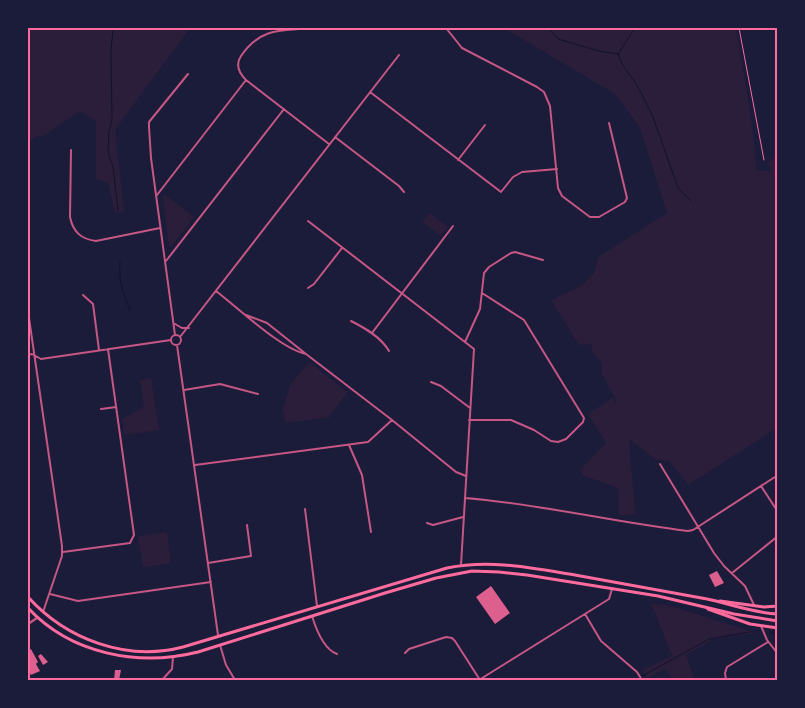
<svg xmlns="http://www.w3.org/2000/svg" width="805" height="708" font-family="Montserrat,sans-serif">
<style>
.green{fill:#2a1e3b}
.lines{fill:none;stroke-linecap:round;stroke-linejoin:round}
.stream{stroke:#12122b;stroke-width:1}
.building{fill:#dd5f8e}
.path{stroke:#ff6b9d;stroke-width:1}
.minor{stroke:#c65784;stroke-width:2}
.tertiary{stroke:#c65784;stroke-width:2.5}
.primary{stroke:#ff6b9d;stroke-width:3}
.trunk{stroke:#ff6b9d;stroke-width:3}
.neatline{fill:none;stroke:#ff6b9d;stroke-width:2}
</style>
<rect width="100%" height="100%" fill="#1b1b3a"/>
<path class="green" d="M28 28H190L115 130 124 211 115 213 108 183 96 179V121L80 111 42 137 37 136 28 143Z
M504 28H736L751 117 757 171H771L767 162 777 157V428L688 485 669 461 655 459 629 439 635 514 619 516 618 488 582 475 580 470 606 443 588 414 612 398 617 406 615 398 601 372 602 367 601 361 593 355 591 344 579 345 551 300 581 286 594 273 598 257 667 213 640 128 615 94Z
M164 194 194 217 171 247 169 246 163 198Z
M429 213 448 227 441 236 422 222Z
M309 362 348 392 330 415 331 417 285 423 284 413H282L290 385Z
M151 378 159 430 124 435 122 419 144 407 140 380Z
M167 532 171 563 143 567 138 536Z
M651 603 674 607 756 633 713 639 686 655 695 680H673L665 669 647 678 642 670 672 656Z"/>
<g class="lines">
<path class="stream" d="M113 28 111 52 112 119 109 132 108 153 113 167 118 210
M548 28 558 39 599 51 618 54 622 64 637 85 653 117 678 188 691 201
M618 54 635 28
M120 261C118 278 123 295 130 310
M770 634 772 632 778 636
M635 680 709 639 750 632"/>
</g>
<path class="building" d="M717 571 724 583 715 587 709 575Z
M491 586 510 613 495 624 476 597Z
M31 649 38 662 36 664 40 671 31 675 28 669V651Z
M41 654 48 662 43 665 38 656Z
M115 670H121L119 680H114Z"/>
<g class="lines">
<path class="path" d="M739 28 764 160"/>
<path class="minor" d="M315 28C284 31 261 26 241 56 235 65 239 73 246 80L329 144
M446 28 462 48 537 87 544 92 550 106 558 188 562 196 590 217H599L625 202 627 198 609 123
M776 66H778
M370 92 501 192 513 177 522 172 557 169
M335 137 399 186 404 192
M71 150 70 217C73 232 81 239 96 241L160 228
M458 160 485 125
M157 195 246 80
M308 221 474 349 461 565
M166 261 284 109
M308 288 314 284 342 248
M216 291C238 308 281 349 306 354
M83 295 93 304 99 350
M28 311 62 546V556L43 612
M246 315 267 323 306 354 392 420 456 472 466 476
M351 321C365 328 381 337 389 351
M175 324 182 328H189
M372 333 453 226
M175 335 151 158 149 127V122L188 74
M171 340a5 5 0 1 1 10 0a5 5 0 1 1-10 0Z
M180 337 399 55
M465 342 480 309 484 273 489 267 511 253 515 252 543 260
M177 345 218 635
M28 355 32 354 41 359 171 340
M431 382 441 386 470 408
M184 390 220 384 258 394
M101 409 116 407
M469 420H511L534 430 551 441 558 442 566 439 583 422 584 418 524 320 482 293
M349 445 362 475 371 532
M660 464 714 553 724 566 745 586 754 605
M195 465 368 442 392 420
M761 486 778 512
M465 498C540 504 613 522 688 531L693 530 778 475
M305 509 317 606
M427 523 433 525 463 517
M63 552 130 543 134 535 108 349
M208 563 251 556 247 525
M732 573 778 536
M50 594 78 601 211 582
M585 614 601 641 637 672 642 680
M312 616C316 629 323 649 337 654
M761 626 767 640 778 654
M220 645 226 665 235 680
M405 653 409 649 446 637 452 638 455 641 480 680
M162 680 172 669 173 657
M479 680 609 599 612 589
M726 680 725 673 727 667 768 642"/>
<path class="tertiary" d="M28 624 37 618"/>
<path class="primary" d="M720 601 764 607 778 606
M708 609 750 624 778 628"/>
<path class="trunk" d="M28 597C66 639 126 662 183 647L447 568C490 559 532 568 575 575 619 583 663 591 707 599 731 604 753 613 778 614
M28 608C71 654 138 667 198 652L385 593 436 578 472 571 499 572 527 575 658 596 734 614 778 621"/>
</g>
<rect width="805" height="708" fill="none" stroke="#1b1b3a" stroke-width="58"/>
<rect x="29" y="29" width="747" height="650" class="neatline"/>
</svg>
